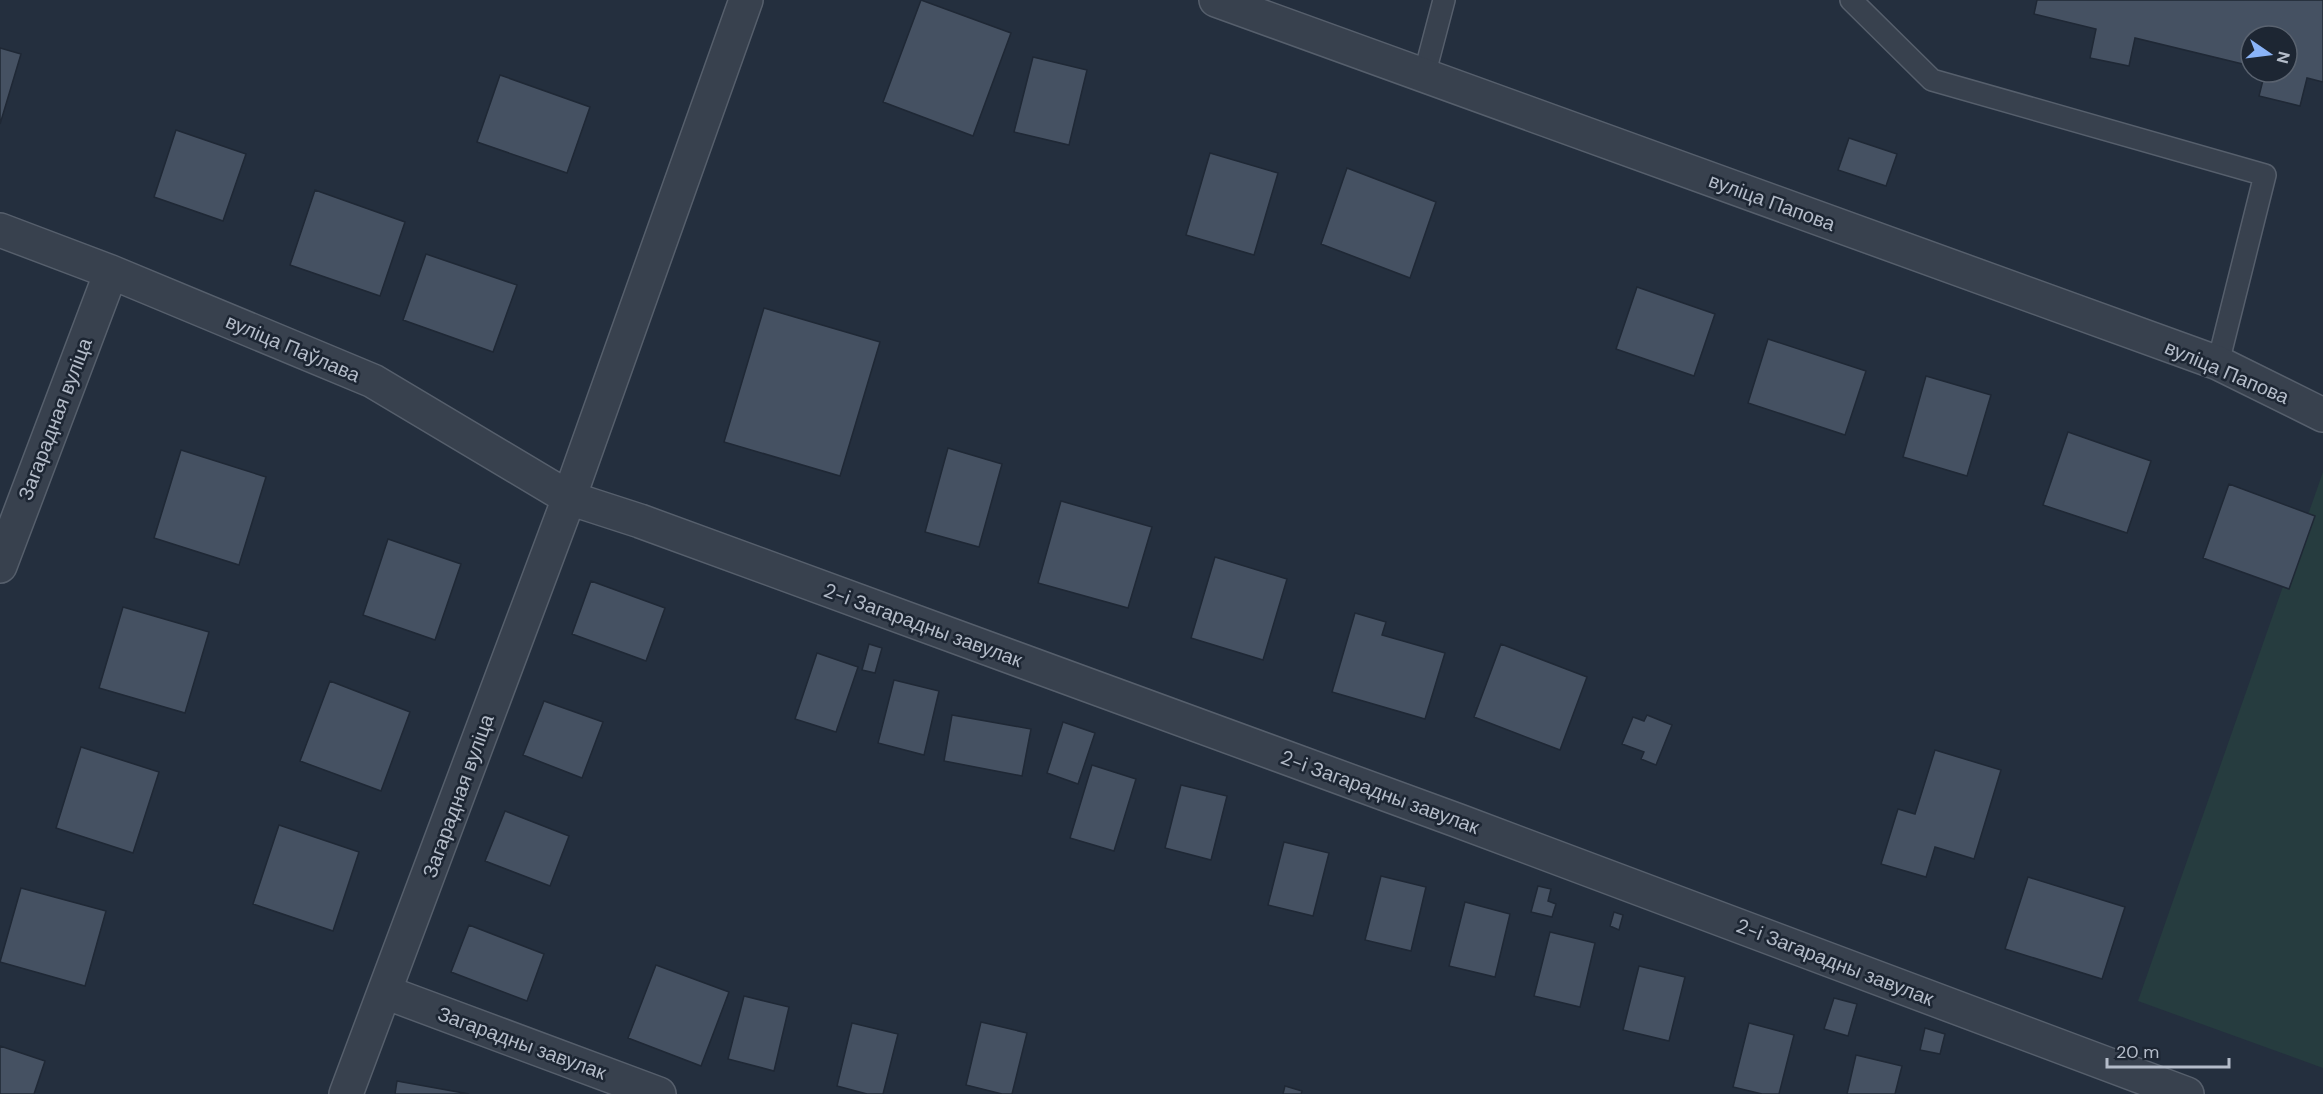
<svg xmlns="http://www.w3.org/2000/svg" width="2323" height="1094" font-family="'DM Sans',sans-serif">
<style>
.green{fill:#263c3f}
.building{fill:#455162;stroke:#1f2835;stroke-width:1.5}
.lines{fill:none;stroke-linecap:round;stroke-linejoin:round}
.lane-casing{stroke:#565f6c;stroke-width:24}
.street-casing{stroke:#565f6c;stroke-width:36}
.lane{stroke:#38414e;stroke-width:21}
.street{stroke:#38414e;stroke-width:33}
.labels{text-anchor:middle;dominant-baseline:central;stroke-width:5;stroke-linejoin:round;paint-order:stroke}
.street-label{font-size:20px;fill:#b4bcc9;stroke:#1d2633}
</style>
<rect width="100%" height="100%" fill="#242f3e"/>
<path class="green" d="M2323 472V1068L2138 1001Z"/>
<path class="building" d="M921 0 1011 33 973 136 883 102Z
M2037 0H2323V82L2307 78 2300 106 2259 96 2265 72H2287V36H2251V66L2135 38 2129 66 2090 58 2096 29 2034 14Z
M0 48 21 54 0 124Z
M1033 57 1087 70 1069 145 1014 132Z
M500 75 590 107 567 173 477 142Z
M176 130 246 154 223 221 154 197Z
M1849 138 1897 154 1886 186 1838 170Z
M1210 153 1278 173 1254 255 1186 235Z
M1347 168 1436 202 1410 278 1321 244Z
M315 190 405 222 380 296 290 265Z
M426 254 517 285 493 352 403 320Z
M1637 287 1715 314 1694 376 1616 349Z
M764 308 880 342 840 476 724 442Z
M1768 339 1866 371 1845 435 1748 403Z
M1926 376 1991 395 1967 476 1903 457Z
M2068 432 2151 461 2127 533 2043 505Z
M948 448 1002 464 979 547 925 532Z
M181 450 266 477 239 565 154 538Z
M2229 484 2315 516 2289 589 2203 558Z
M1061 501 1152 527 1128 608 1038 583Z
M388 539 461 564 435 640 363 615Z
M1215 557 1287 579 1263 660 1191 638Z
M591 581 665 608 646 661 572 634Z
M123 607 209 632 185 713 99 688Z
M1355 613 1386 622 1382 635 1445 653 1425 719 1332 692Z
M869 644 882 648 875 673 862 670Z
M1501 644 1587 677 1560 750 1474 717Z
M817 653 858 667 836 732 795 719Z
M894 680 939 691 924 755 878 743Z
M330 681 410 712 381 791 300 761Z
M544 701 603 722 582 778 523 755Z
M952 715 1031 729 1022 776 944 761Z
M1647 715 1672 725 1656 765 1641 759 1644 752 1622 744 1633 717 1644 721Z
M1063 722 1095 733 1078 784 1047 773Z
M81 747 159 772 133 853 56 828Z
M1935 750 2001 770 1974 859 1935 847 1926 877 1881 864 1898 809 1915 814Z
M1092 765 1136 779 1114 851 1070 838Z
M1181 785 1227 796 1211 860 1165 848Z
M505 811 569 836 550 886 485 861Z
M279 825 359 852 333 931 253 904Z
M1284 842 1329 853 1313 916 1268 905Z
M1381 876 1426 887 1411 951 1365 940Z
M2028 877 2125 907 2102 979 2005 949Z
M1538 886 1551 889 1548 901 1556 904 1552 917 1531 912Z
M21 888 106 911 85 986 0 962Z
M1465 902 1510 914 1495 977 1449 966Z
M1614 912 1623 915 1619 930 1610 926Z
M469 925 544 954 527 1001 451 972Z
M1550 932 1595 943 1580 1007 1534 996Z
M656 965 729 992 701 1066 628 1038Z
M1639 966 1685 977 1669 1041 1623 1030Z
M744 996 789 1007 774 1071 728 1059Z
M1834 998 1857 1004 1848 1036 1824 1029Z
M981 1022 1027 1033 1012 1094H1002L966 1085Z
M852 1023 898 1034 883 1094H867L837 1086Z
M1749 1023 1794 1035 1779 1094H1762L1733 1087Z
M1925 1028 1945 1034 1940 1054 1920 1050Z
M0 1046 45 1061 34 1094H0Z
M1856 1055 1902 1066 1895 1094H1847Z
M397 1081 469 1094H395Z
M1285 1086 1302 1091 1301 1094H1283Z"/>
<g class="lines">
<g class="lane-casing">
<path id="lane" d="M1851 0 1932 80 2265 175 2218 363
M1424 76 1444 0"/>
</g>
<g class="street-casing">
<path id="street" d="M1216 0 2218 363 2323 415
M0 230 111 272 373 381 569 498 640 521 1459 821 2187 1094
M0 566 111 272
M385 992 659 1094
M346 1094 569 498 746 0"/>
</g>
<use href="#lane" class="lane"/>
<use href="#street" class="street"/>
</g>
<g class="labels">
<g class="street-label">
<text transform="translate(1772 202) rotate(20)">вуліца Папова</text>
<text transform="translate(293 348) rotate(23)">вуліца Паўлава</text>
<text transform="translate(2227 372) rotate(23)">вуліца Папова</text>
<text transform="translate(55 419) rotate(-69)">Загарадная вуліца</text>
<text transform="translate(923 625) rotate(20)">2-і Загарадны завулак</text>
<text transform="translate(1380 792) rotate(20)">2-і Загарадны завулак</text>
<text transform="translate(458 796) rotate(-70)">Загарадная вуліца</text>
<text transform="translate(1835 962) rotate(21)">2-і Загарадны завулак</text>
<text transform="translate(522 1043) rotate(20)">Загарадны завулак</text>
</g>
</g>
<g transform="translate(2269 54) rotate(104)"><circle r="28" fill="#1d2633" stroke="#59626f" stroke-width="1.5"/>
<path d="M0-4.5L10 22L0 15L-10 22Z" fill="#8ab4f8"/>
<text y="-9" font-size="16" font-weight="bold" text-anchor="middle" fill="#b4bcc9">N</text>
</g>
<path d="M2107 1058v9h122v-9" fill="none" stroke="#b4bcc9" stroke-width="3"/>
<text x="2116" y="1058" font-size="18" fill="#b4bcc9" stroke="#1d2633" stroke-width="4.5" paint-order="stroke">20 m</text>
</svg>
